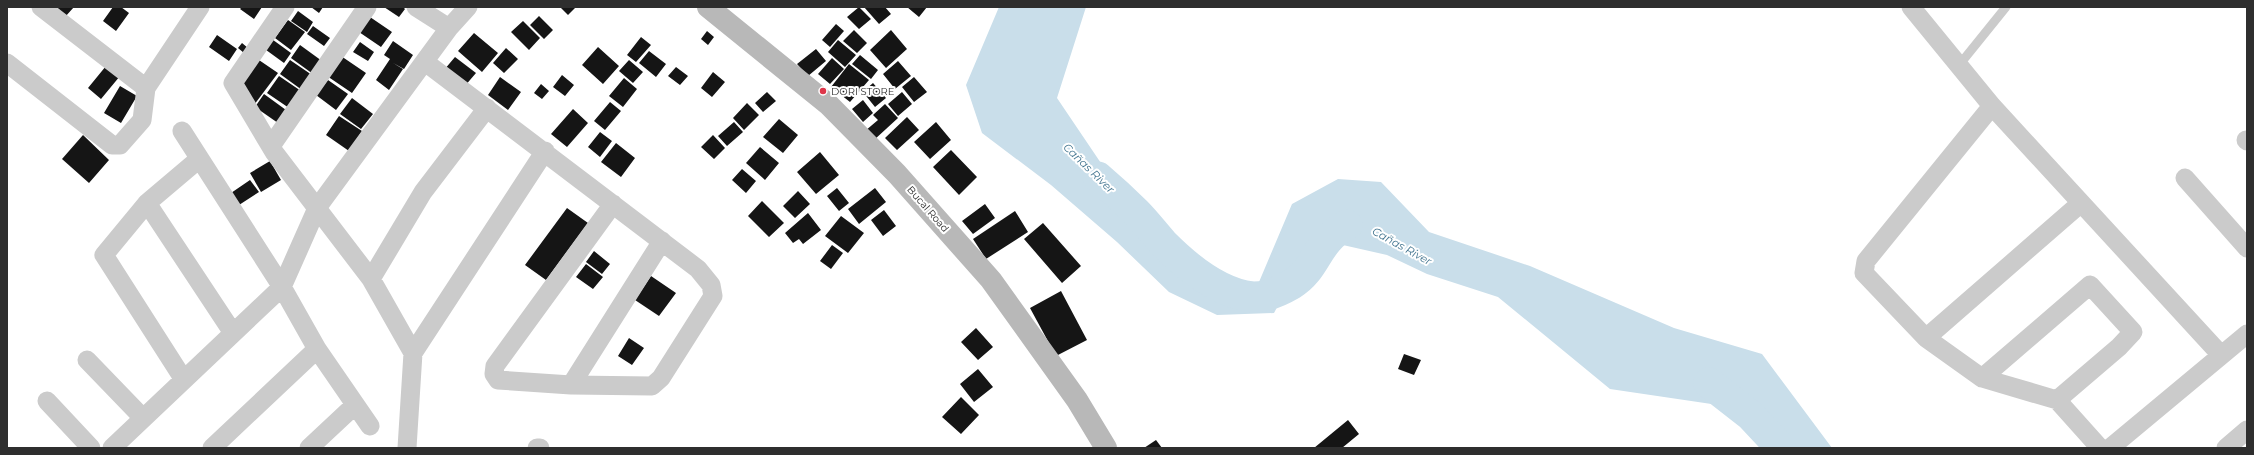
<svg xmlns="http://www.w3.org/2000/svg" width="2254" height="455" font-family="Montserrat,sans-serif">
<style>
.water{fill:#c9deea}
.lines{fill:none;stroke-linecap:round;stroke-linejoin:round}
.river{stroke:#c9deea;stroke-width:31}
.building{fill:#151515}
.lane{stroke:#cbcbcb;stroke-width:9}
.street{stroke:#cbcbcb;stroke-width:19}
.secondary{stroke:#b8b8b8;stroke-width:22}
.poi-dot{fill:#de364a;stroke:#fff;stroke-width:1.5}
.labels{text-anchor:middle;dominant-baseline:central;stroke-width:4;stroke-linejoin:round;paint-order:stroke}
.poi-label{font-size:10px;fill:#2e2e2e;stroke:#fff;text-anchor:start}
.street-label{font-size:10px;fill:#2e2e2e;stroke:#fff}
.water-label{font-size:11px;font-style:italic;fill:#3f728d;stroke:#fff}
</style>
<rect width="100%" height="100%" fill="#fff"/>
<path class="water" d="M999 7H1086L1057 98 1163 255 1231 281 1259 282 1292 204 1338 179 1381 182 1429 232 1530 266 1674 328 1762 354 1832 448H1767L1752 410 1610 389 1498 297 1427 274 1387 255 1334 243 1299 266 1274 313 1217 315 1169 292 1117 242 1051 185 982 133 966 85Z"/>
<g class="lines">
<path class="river" d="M1098 177C1111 188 1124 200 1136 212 1146 222 1155 234 1164 244 1187 267 1219 293 1252 297 1266 298 1280 291 1292 284 1317 269 1316 241 1347 225
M1709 383 1750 415 1781 448"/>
</g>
<path class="building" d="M53 7H74L65 17Z
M113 7H121L129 13 116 31 103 21Z
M242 7H262L254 19 240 9Z
M311 7H323L319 13Z
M384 7H403L405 9 399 17Z
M560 7H576L568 15Z
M859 7 871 19 859 29 847 17Z
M864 7H885L891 14 879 24Z
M907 7H927L919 17Z
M298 11 313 22 307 32 291 21Z
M539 16 553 30 544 39 530 25Z
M370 17 392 32 381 47 359 32Z
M288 20 305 32 291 50 275 38Z
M523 21 540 38 529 50 511 32Z
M836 24 844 31 830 47 822 40Z
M313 26 330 38 324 46 307 34Z
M854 30 867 43 857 53 843 41Z
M891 30 907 49 886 68 870 50Z
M707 31 714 37 708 45 701 39Z
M474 33 498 53 482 72 458 51Z
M217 35 237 49 229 61 209 47Z
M269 37 291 53 284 63 262 47Z
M641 37 651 45 636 62 627 55Z
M838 40 856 55 845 67 828 52Z
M393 41 413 55 404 69 393 63 403 69 389 90 376 80 390 59 384 55Z
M360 42 374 52 368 61 353 52Z
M242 43 248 48 244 53 238 48Z
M300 45 322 61 313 74 291 58Z
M598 47 619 66 603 84 582 65Z
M506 48 518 59 504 73 493 63Z
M816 49 826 61 808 76 797 64Z
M649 51 666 64 656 77 639 63Z
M860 55 878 70 871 79 852 64Z
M341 56 366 73 352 93 327 76Z
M455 57 476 73 464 87 444 70Z
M256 58 278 73 254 105 239 83Z
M832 58 844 69 830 84 818 74Z
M290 60 312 75 302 90 280 74Z
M629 60 643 72 633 83 619 71Z
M898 61 911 76 895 89 883 74Z
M849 64 869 80 850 102 831 87Z
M106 66 120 76 101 99 88 88Z
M676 67 688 76 680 85 668 76Z
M713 72 725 82 712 97 701 88Z
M562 75 574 85 565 96 553 87Z
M279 76 301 91 289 108 267 93Z
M500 77 521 92 508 110 488 95Z
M914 77 927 92 914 102 902 87Z
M624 78 637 89 623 107 609 96Z
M328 80 348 94 336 110 316 95Z
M873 83 886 98 875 107 863 92Z
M541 84 549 91 542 99 534 93Z
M120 86 137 96 121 123 104 113Z
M767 92 776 101 763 112 755 103Z
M902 92 912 104 898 116 888 104Z
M264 94 286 110 278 123 255 107Z
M352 98 373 114 361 129 340 114Z
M863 100 873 113 863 122 852 109Z
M610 102 621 111 605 130 594 121Z
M747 103 759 115 744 130 733 118Z
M885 104 898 118 874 140 865 131 878 120 873 115Z
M573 109 588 123 567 147 551 134Z
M339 116 362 131 349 151 326 135Z
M907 117 919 130 897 150 885 138Z
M779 119 798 135 783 153 763 137Z
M734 122 743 132 727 146 718 136Z
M936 122 951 140 930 159 914 142Z
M600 132 612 141 600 157 588 147Z
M83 135 109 160 89 183 62 159Z
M713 135 725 148 714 159 701 147Z
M616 143 635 158 621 177 601 162Z
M760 147 779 163 765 180 746 163Z
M951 150 977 177 959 195 933 167Z
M820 152 839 175 816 194 797 172Z
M270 161 281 180 261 192 250 173Z
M742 169 756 181 746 193 732 180Z
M250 180 259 192 239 205 231 193Z
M837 188 849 203 839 211 827 196Z
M875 188 886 202 859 224 848 209Z
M798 191 810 204 795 218 783 206Z
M762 201 784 223 769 237 748 216Z
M985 204 995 218 973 234 962 221Z
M567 208 588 223 546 280 525 265Z
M884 210 896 226 883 236 871 220Z
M1015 211 1028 232 986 259 973 239Z
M808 213 821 230 803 244 799 239 793 243 785 233Z
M841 216 864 233 848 253 825 236Z
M1043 223 1081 266 1062 283 1024 239Z
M832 245 843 253 831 269 820 261Z
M594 251 610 264 602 274 586 262Z
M586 264 603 277 593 289 576 277Z
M651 276 676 293 659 316 635 300Z
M1061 291 1087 340 1056 356 1030 308Z
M976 328 993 347 978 360 961 342Z
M629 338 644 348 632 365 618 356Z
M1404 354 1421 360 1414 375 1398 369Z
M978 369 993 387 974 402 960 384Z
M961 397 979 415 961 434 942 417Z
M1348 420 1359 434 1342 448H1314Z
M1156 440 1162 448H1144Z"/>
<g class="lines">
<path class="lane" d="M1960 64 2006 7"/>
<path class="street" d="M41 7 146 88 200 7
M285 7 233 83 274 152 371 279 413 353 407 448
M416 7 449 28
M1911 7 1992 106 2221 355
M425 62 698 269 711 285 713 296 661 378 652 386 571 385 498 380 494 374 495 366 613 204
M7 63 112 145H120L142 120 146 88
M1992 106 1866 261 1864 273 1926 338 1982 378 2057 400 2100 448
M182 131 282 287 317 349 370 426
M2246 140 2247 141
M271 146 367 7
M2185 178 2247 248
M147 203 233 333
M371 279 423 192 487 108
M1926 338 2081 203
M413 353 545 151
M87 360 143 418
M1982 378 2090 285 2133 332 2119 347 2057 400
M184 380 104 255 147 203 199 159
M571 385 662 241
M47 401 91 448
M112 448 282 287 317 208 449 28 468 7
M212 448 317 349
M309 448 355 405
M537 448H540
M2110 448 2247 334
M2226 448 2247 430"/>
<path class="secondary" d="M708 7 829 105 897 174 991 280 1077 400 1106 448"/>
</g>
<circle class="poi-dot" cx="823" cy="91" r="4"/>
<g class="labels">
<g class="poi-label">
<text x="831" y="91">DORI STORE</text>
</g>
<g class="street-label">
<text transform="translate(928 209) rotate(49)">Bucal Road</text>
</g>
<g class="water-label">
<text transform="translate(1089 168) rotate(44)">Cañas River</text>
<text transform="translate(1402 246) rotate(29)">Cañas River</text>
</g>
</g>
<rect width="2254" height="455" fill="none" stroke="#2e2e2e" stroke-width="16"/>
</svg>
